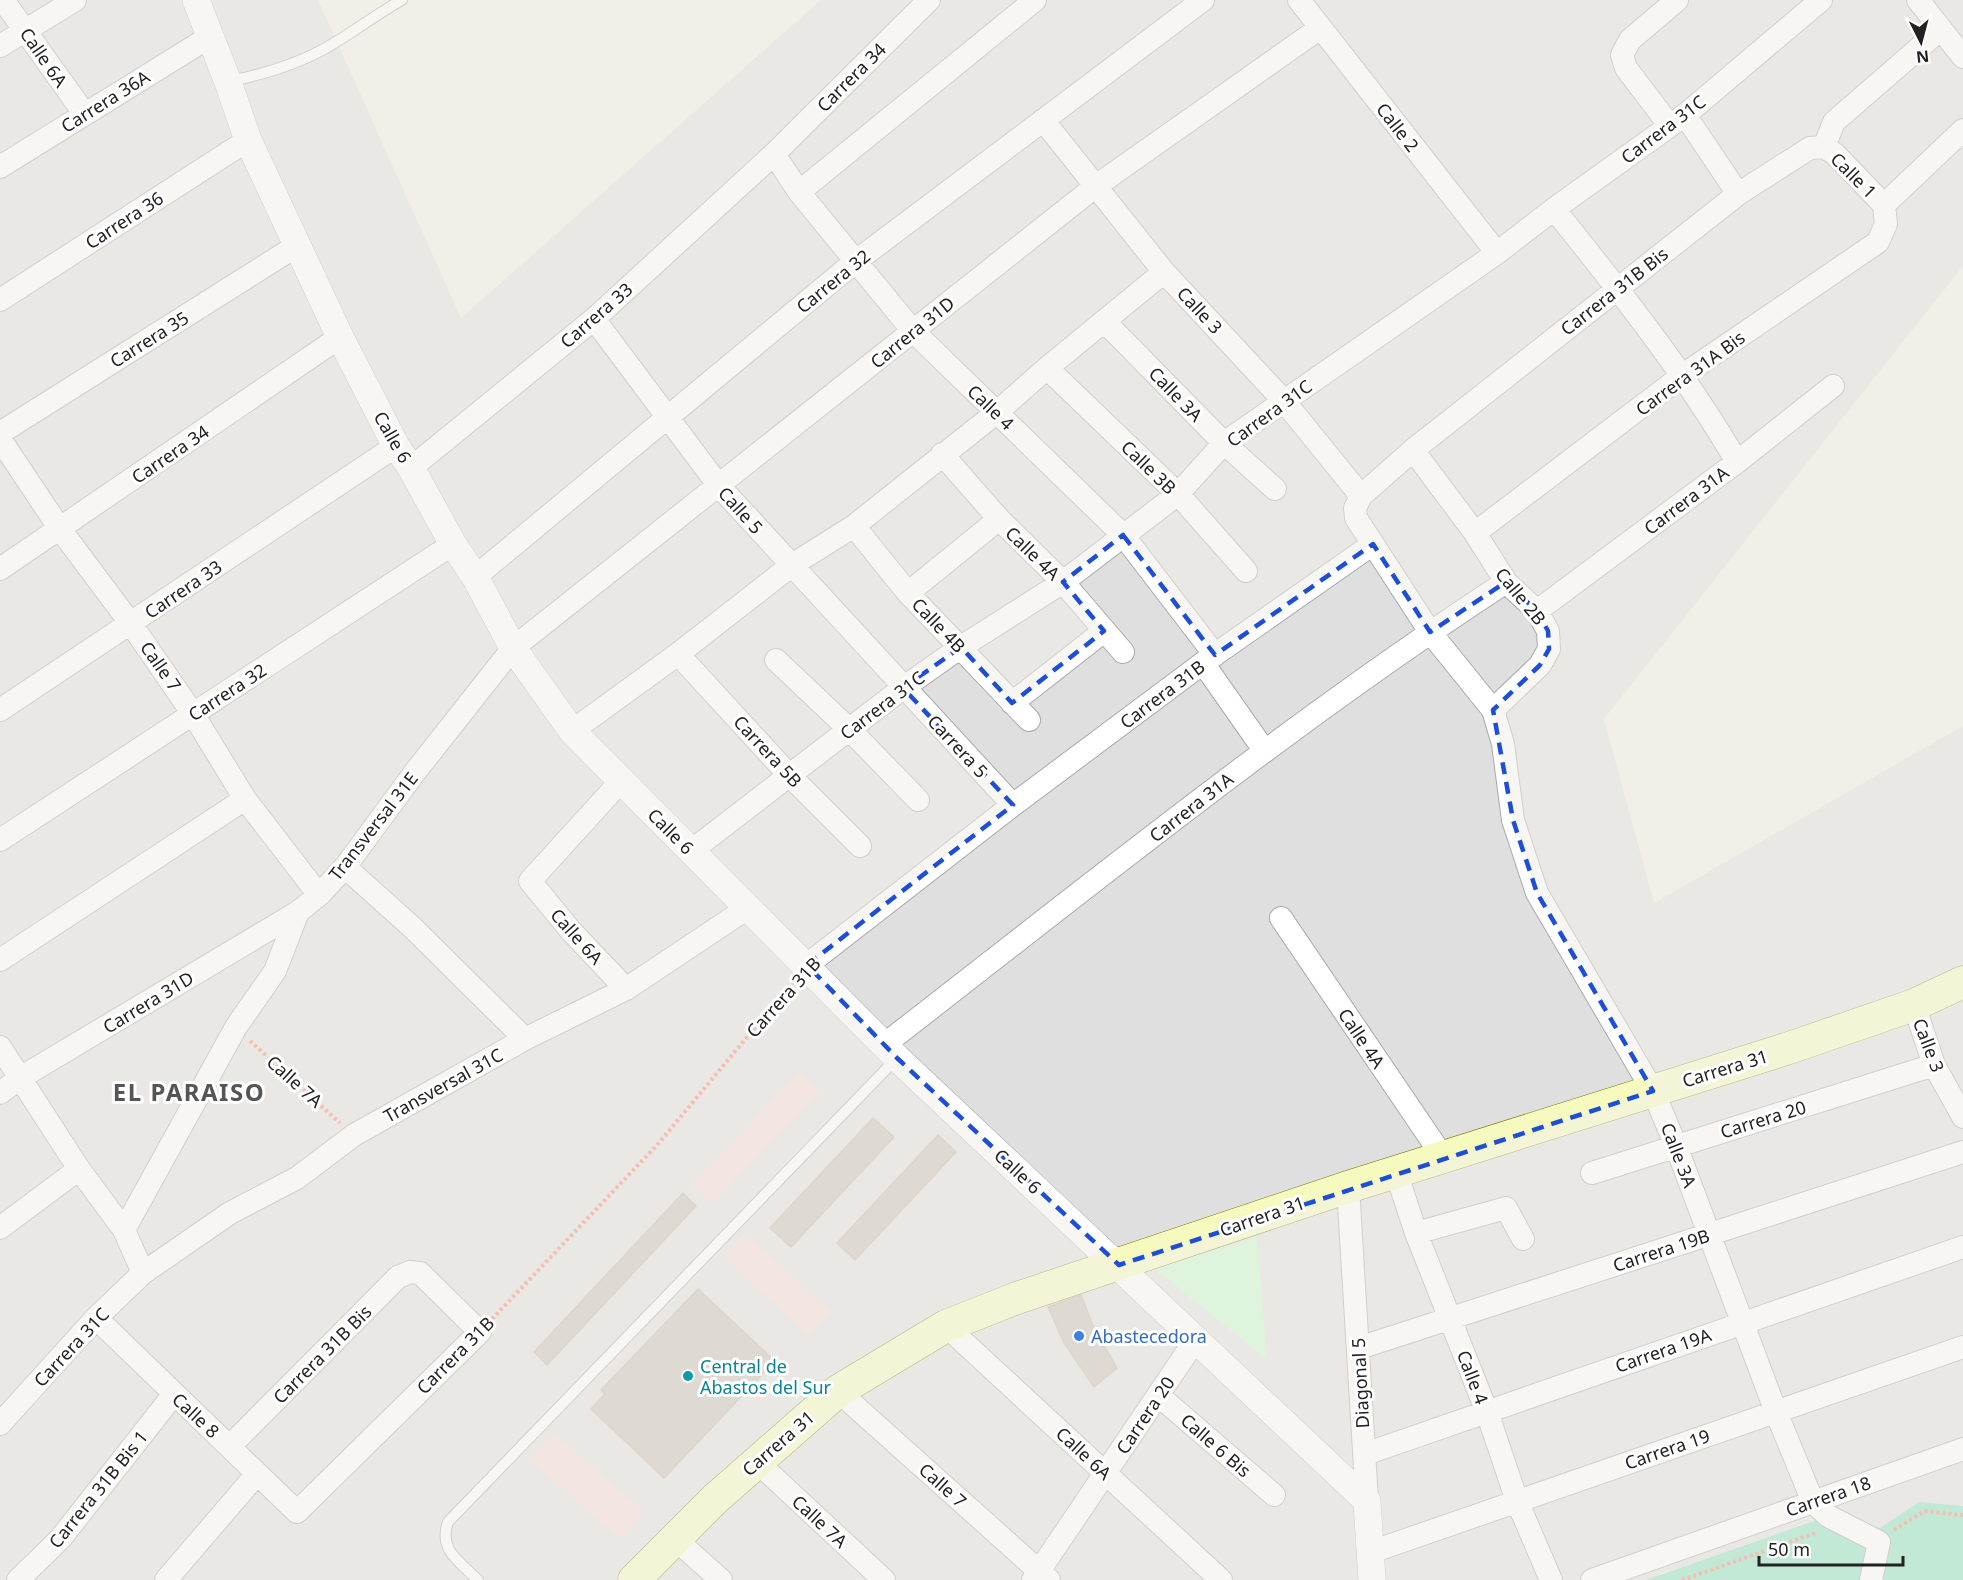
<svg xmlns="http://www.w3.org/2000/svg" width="1963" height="1580" font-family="'Noto Sans',sans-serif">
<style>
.residential{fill:#e0dfdf}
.commercial{fill:#f2dad9}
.park{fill:#c8facc}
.pitch{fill:#88e0be}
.building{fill:#c7bfb8;stroke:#c4b6ab;stroke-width:1.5}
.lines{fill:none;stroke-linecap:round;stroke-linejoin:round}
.service-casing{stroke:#a9a9a9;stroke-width:12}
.minor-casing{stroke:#a9a9a9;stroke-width:24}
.tertiary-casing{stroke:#a9a9a9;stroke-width:28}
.secondary-casing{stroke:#707d05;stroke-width:33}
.path{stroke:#fa8072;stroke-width:4;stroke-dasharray:3 3;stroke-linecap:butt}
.service{stroke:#fff;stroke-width:10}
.minor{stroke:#fff;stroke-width:22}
.tertiary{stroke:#fff;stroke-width:27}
.secondary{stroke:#f7fabf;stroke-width:32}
.marked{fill:none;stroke:#1d4ed8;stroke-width:4.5;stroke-dasharray:12 8;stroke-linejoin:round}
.shop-dot{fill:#3f7fe0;stroke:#fff;stroke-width:2}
.culture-dot{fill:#0f9aa8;stroke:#fff;stroke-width:2}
.labels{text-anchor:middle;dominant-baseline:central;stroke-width:6;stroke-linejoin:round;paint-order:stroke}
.street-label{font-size:18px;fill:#222;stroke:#fff}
.shop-label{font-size:18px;fill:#366cbe;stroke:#fff;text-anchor:start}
.culture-label{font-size:18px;fill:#0d838f;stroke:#fff;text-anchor:start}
.district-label{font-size:24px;font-weight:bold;letter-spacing:1.5px;fill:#555;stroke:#fff}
</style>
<rect width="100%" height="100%" fill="#f2efe9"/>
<path class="residential" d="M0 0H318L461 318 821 0H1963V266L1604 719 1654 903 1963 726V1580H0Z"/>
<path class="commercial" d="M800 1072 820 1091 711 1204 691 1185Z
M744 1233 831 1312 809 1336 723 1257Z
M554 1433 644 1512 620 1539 530 1460Z"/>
<path class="park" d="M1257 1238 1267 1360 1154 1268Z"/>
<path class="pitch" d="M1919 1502 1963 1506V1580H1646L1828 1516 1880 1528Z"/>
<path class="building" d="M873 1118 894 1137 791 1247 770 1228Z
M938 1135 956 1152 855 1260 837 1243Z
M683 1193 696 1206 547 1365 534 1352Z
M698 1289 775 1361 664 1478 591 1409 605 1394 601 1390Z
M1081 1295 1094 1328 1117 1368 1094 1387 1064 1343 1048 1307Z"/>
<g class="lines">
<g class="service-casing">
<path id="service" d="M228 82C262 74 293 66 324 49 351 34 375 15 402 0
M478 1580C460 1562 438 1550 448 1522L897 1058"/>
</g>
<g class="minor-casing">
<path id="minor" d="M3 0 84 113
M1299 0 1497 253
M1918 0 1963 57
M0 46 75 0
M1685 115 1738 194
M1043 120 1164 272 1284 401 1361 496
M1670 126 1626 68 1622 55 1630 40 1677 0
M1824 147 1810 148 1738 194 1413 450 1361 496 1355 508 1356 518 1430 632 1493 710 1503 744 1513 820 1537 893 1653 1091 1676 1146 1776 1412 1813 1502 1828 1516 1879 1542 1871 1580
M1824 147 1834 122 1941 29
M1824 147 1835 154 1884 205
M774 154 799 192 913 331 1123 535 1215 655
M0 167 211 36
M799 192 1035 0
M1884 205 1963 130
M1554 209C1619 290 1684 371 1737 462
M0 300 248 140
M594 319 719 486 1013 805
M1105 322 1224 443 1275 489
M1047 368 1178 494 1246 571
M0 433 298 245
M0 439 60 529 131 624 193 714 245 799 319 895
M1413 450 1475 533 1506 582 1537 611 1548 631 1549 649 1540 665 1493 710
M942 454 999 519 1063 582 1123 652
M411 468 594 319 774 154 929 0
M854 526 908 593 1029 720
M1475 533 1683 375 1878 242 1886 224 1884 205
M0 569 340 337
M475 577 856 261 1203 0
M908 593 999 519
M1537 611 1737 462 1833 386
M678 654 789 775 860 846
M776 660 850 730 918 800
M1203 663 1264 750
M1012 703 1104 631
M0 710 396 446
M572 731 678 654 792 565 854 526 996 413 1047 368 1164 272
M621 781 530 881 571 931 626 989
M0 840 453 544
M691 851 903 688 961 647 1063 582 1178 494 1224 443 1497 253 1554 209 1685 115 1821 0
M345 867 413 928 525 1039
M1281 918 1443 1157
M0 960 245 799
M807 965 1013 805 1203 663 1373 544
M1914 1005 1934 1065 1963 1117
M885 1044C1089 886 1290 723 1506 582
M0 1047 79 1169 124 1230 143 1273
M0 1093 20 1078 298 912
M1396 1172 1416 1233 1487 1412 1517 1501 1551 1580
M1592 1173 1934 1065
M1348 1187 1367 1501
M0 1228 79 1169
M124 1230 236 1027 275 971 298 912 319 895 345 867 415 772 513 648 1096 186 1320 28
M1416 1233 1506 1208 1523 1239
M96 1318 297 1512 480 1332 420 1273 410 1272 398 1277 230 1446
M946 1326 1221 1580
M1359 1348 1963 1152
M838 1391 1049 1580
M1158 1395 1274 1495
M0 1424 96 1318 143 1273 230 1213 297 1178 354 1135 525 1039 626 989 749 907
M1365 1454 1963 1247
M756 1461 884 1580
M674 1538 721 1580
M1371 1552 1963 1347
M18 1580 61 1538 174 1394
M166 1580 257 1474
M1033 1580 1196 1339
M1592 1580 1963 1449"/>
</g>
<g class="tertiary-casing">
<path id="tertiary" d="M196 0 228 82 248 140 340 337 396 446 411 468 453 544 475 577 513 648 572 731 897 1058 1367 1501 1372 1580"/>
</g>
<g class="secondary-casing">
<path id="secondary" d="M634 1580 715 1499 838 1391 946 1326 1017 1298 1348 1187 1786 1049 1914 1005 1963 982"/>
</g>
<path class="path" d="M250 1041 340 1123
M492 1319 658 1144 793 982
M1894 1530 1924 1511 1963 1515
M1682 1580 1818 1532"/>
<use href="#service" class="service"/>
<use href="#minor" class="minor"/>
<use href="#tertiary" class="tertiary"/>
<use href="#secondary" class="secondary"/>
</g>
<path d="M0 0H1963V1580H0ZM1123 535 1215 655 1373 544 1430 632 1506 582 1537 611 1548 631 1549 649 1540 665 1493 710 1513 820 1537 893 1653 1091 1119 1265 897 1058 807 965 1013 805 903 688 961 647 1012 703 1104 631 1063 582Z" fill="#f2efe9" fill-opacity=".55" fill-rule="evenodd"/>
<path class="marked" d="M1123 535 1215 655 1373 544 1430 632 1506 582 1537 611 1548 631 1549 649 1540 665 1493 710 1513 820 1537 893 1653 1091 1119 1265 897 1058 807 965 1013 805 903 688 961 647 1012 703 1104 631 1063 582Z"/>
<circle class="shop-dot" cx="1079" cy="1336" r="6"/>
<circle class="culture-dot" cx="688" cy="1376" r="6"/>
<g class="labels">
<g class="street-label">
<text transform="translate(44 57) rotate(55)">Calle 6A</text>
<text transform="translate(851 77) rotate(-45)">Carrera 34</text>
<text transform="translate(105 101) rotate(-32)">Carrera 36A</text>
<text transform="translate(1398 127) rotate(52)">Calle 2</text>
<text transform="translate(1663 129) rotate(-37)">Carrera 31C</text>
<text transform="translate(1854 175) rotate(45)">Calle 1</text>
<text transform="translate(124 220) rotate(-33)">Carrera 36</text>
<text transform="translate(833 281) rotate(-39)">Carrera 32</text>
<text transform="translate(1614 291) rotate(-38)">Carrera 31B Bis</text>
<text transform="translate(1200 310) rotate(47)">Calle 3</text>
<text transform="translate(596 315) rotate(-41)">Carrera 33</text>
<text transform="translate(912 332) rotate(-39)">Carrera 31D</text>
<text transform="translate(149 339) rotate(-32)">Carrera 35</text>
<text transform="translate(1690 373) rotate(-36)">Carrera 31A Bis</text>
<text transform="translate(1176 394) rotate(46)">Calle 3A</text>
<text transform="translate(991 407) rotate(44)">Calle 4</text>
<text transform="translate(1269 413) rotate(-36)">Carrera 31C</text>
<text transform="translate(393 437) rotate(60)">Calle 6</text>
<text transform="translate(170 454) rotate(-34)">Carrera 34</text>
<text transform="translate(1149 467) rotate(44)">Calle 3B</text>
<text transform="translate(1686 500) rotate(-37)">Carrera 31A</text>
<text transform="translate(741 510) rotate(48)">Calle 5</text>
<text transform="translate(1033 553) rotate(44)">Calle 4A</text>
<text transform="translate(183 589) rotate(-34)">Carrera 33</text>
<text transform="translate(1521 596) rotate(51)">Calle 2B</text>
<text transform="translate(939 625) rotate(46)">Calle 4B</text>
<text transform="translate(161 666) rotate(55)">Calle 7</text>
<text transform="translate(227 692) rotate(-33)">Carrera 32</text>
<text transform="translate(1162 694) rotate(-37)">Carrera 31B</text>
<text transform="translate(882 705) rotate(-37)">Carrera 31C</text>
<text transform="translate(958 746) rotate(47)">Carrera 5</text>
<text transform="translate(768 751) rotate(47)">Carrera 5B</text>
<text transform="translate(1191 807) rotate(-38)">Carrera 31A</text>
<text transform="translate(373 826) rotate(-52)">Transversal 31E</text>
<text transform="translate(671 831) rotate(45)">Calle 6</text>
<text transform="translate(577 936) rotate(48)">Calle 6A</text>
<text transform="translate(783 997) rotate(-48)">Carrera 31B</text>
<text transform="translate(148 1002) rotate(-31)">Carrera 31D</text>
<text transform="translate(1362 1038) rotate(56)">Calle 4A</text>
<text transform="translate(1929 1045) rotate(69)">Calle 3</text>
<text transform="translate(1725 1068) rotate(-17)">Carrera 31</text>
<text transform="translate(295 1081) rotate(42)">Calle 7A</text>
<text transform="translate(443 1085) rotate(-29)">Transversal 31C</text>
<text transform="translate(1763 1119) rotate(-17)">Carrera 20</text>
<text transform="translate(1679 1155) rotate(69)">Calle 3A</text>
<text transform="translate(1018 1171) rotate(43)">Calle 6</text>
<text transform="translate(1262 1216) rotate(-19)">Carrera 31</text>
<text transform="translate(1661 1250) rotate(-18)">Carrera 19B</text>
<text transform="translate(71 1347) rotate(-47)">Carrera 31C</text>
<text transform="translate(1663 1350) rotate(-19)">Carrera 19A</text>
<text transform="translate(322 1354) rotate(-45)">Carrera 31B Bis</text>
<text transform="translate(455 1355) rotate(-45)">Carrera 31B</text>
<text transform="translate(1473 1377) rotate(69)">Calle 4</text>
<text transform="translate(1360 1383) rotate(-93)">Diagonal 5</text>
<text transform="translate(196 1415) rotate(43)">Calle 8</text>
<text transform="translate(1145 1415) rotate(-56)">Carrera 20</text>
<text transform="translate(778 1443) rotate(-41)">Carrera 31</text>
<text transform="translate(1216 1445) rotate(41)">Calle 6 Bis</text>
<text transform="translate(1667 1449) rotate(-19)">Carrera 19</text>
<text transform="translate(1084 1453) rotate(43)">Calle 6A</text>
<text transform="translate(943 1485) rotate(42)">Calle 7</text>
<text transform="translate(98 1489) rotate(-51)">Carrera 31B Bis 1</text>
<text transform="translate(1828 1496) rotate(-19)">Carrera 18</text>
<text transform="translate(820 1521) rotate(43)">Calle 7A</text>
</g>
<g class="shop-label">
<text x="1091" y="1336">Abastecedora</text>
</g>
<g class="culture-label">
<text x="700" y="1366">Central de<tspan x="700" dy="21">Abastos del Sur</tspan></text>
</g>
<g class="district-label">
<text x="189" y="1091">EL PARAISO</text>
</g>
</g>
<g transform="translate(1921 42) rotate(174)" stroke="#ffffff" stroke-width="4.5" paint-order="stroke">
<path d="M0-4.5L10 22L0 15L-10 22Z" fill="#222222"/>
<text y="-9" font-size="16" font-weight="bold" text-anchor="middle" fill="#222222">N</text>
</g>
<path d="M1759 1556v9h144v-9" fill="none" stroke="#222222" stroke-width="3"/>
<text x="1768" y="1556" font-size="18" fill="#222222" stroke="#ffffff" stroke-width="4.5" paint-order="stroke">50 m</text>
</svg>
